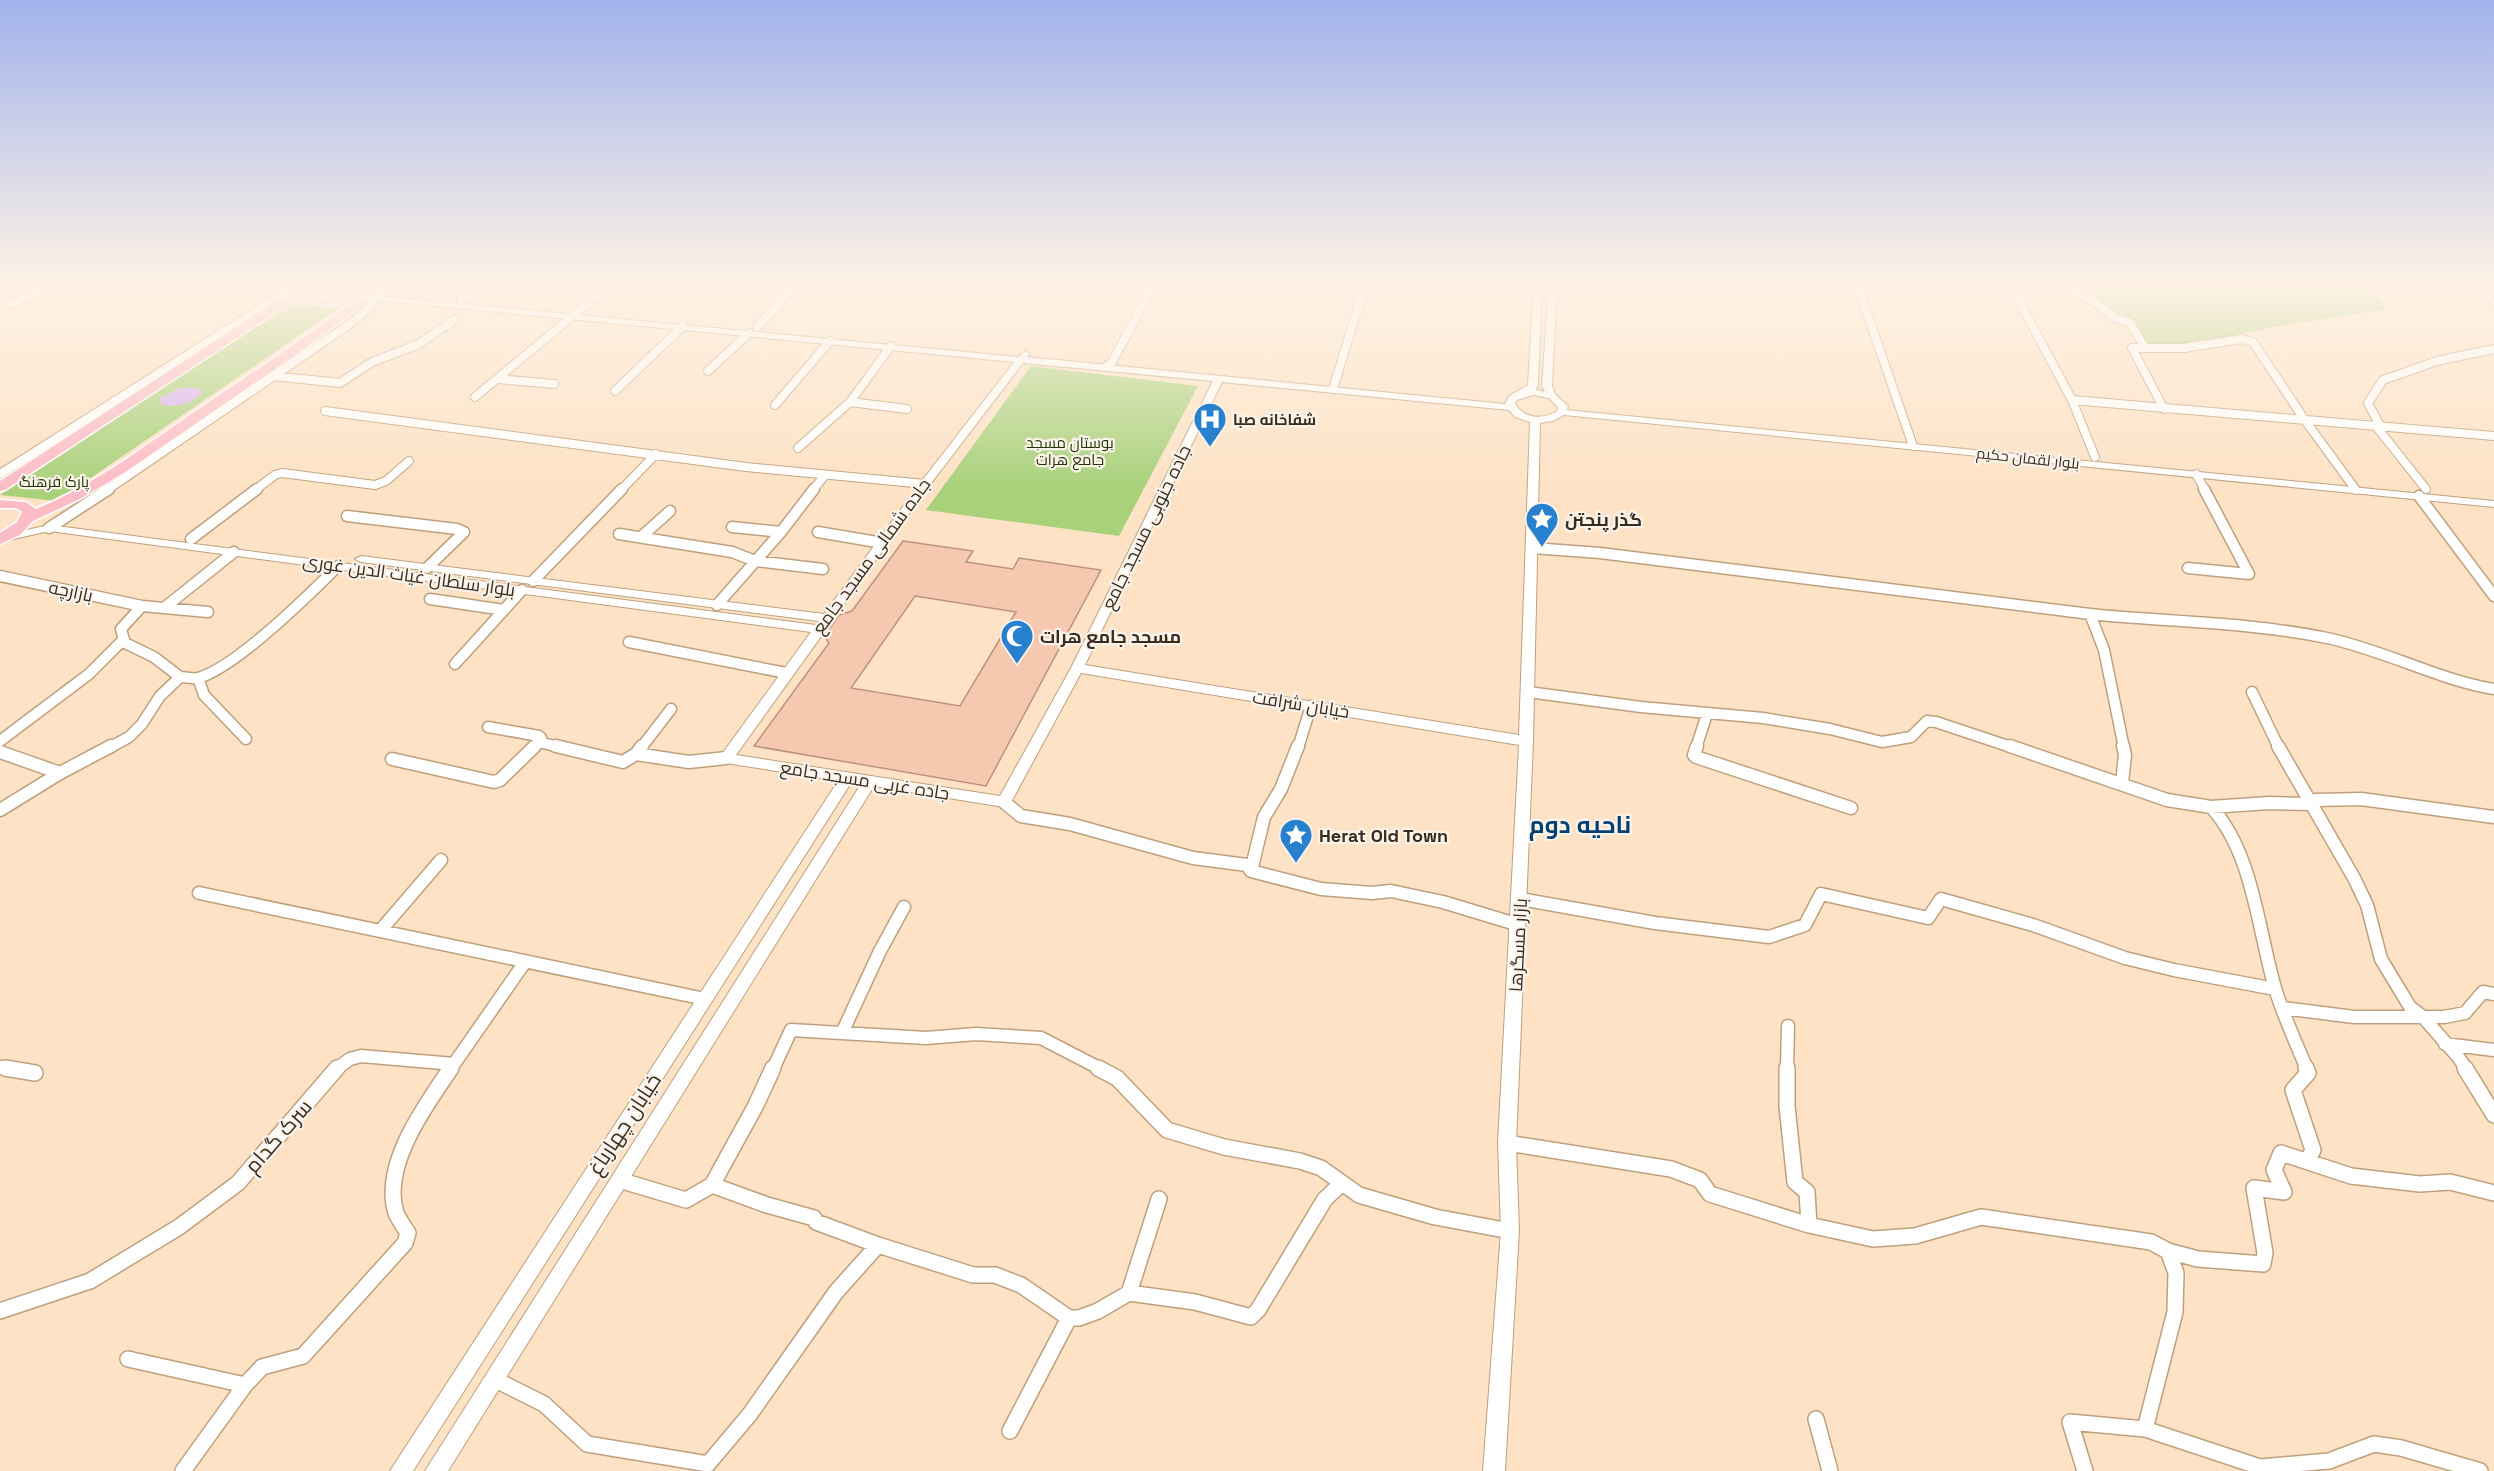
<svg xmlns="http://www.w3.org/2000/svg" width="2494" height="1471" font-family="'Space Grotesk',Cairo,sans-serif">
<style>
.green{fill:#a8d17a}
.water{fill:#d6b2f3}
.building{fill:#f5c8b0;stroke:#be937d;stroke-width:1.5;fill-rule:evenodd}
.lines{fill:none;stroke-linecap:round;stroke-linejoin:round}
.minor-far3-casing{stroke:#bfa07d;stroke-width:10}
.minor-far2-casing{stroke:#bfa07d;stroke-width:13}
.minor-far1-casing{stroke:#bfa07d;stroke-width:15}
.minor-casing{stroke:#bfa07d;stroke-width:18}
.tertiary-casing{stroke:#bfa07d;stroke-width:2}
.secondary-casing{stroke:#bfa07d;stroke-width:3}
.trunk-casing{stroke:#fff;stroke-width:3}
.minor-far3{stroke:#fff;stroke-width:8}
.minor-far2{stroke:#fff;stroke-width:10}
.minor-far1{stroke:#fff;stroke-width:12}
.minor{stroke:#fff;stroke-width:15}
.tertiary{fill:#fff;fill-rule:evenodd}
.secondary{fill:#fee6e9;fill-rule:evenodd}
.trunk{fill:#fcbcc6;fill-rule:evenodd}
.labels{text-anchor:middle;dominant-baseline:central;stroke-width:4.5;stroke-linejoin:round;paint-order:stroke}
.far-poi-label{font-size:15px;font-weight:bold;fill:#382c1d;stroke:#faf3ec;text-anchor:start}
.far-park-label{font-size:15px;fill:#223603;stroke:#faf3ec}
.far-street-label{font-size:15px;fill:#382c1d;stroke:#faf3ec}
.poi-label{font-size:18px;font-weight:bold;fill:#382c1d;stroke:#faf3ec;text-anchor:start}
.street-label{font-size:18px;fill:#382c1d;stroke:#faf3ec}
.near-street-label{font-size:21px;fill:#382c1d;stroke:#faf3ec}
.district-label{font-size:24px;font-weight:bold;fill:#044171;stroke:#faf3ec}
</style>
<rect width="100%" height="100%" fill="#fde2c5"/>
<path class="green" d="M2075 284H2363L2388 309 2291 324 2183 345 2147 343 2132 321 2119 317 2073 286Z
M290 304 339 308 57 501 0 495Z
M1031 366 1198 386 1119 536 926 510Z"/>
<path class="water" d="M181 388H198L202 392C194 404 174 408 161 404L160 398Z"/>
<path class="building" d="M903 541 973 551 966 562 1013 569 1019 558 1101 570 986 786 754 746 829 643 824 636 839 615 852 611ZM915 596 1016 612 960 706 851 688Z"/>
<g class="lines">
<g class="minor-far3-casing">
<path id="minor-far3" d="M1857 284 1913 446
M2010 284 2072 400 2095 457
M2061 284 2096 303 2115 318 2130 323 2144 346
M461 300 485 284
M11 304 53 284
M757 327 796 285
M1106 367 1112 362 1154 284
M708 371 749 333
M273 376 340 383 372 362 419 344 454 320
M498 379 554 384
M1333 389 1365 284
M615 391 683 326
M475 397 611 284
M2072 400 2494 436
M850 402 907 409
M775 405 830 341
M2164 409 2132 348H2184L2241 339 2253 342 2304 419 2356 490
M325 411 746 467 925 484
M2375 425 2426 489
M2380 426 2368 403 2383 380 2437 361 2494 349
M798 448 850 402 891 346
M0 474 299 284
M2196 474 2205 490
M107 490 347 326 368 309 383 291
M255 490 275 475 282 473 375 485 386 481 409 461
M621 490 656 454
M813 490 825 475"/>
</g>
<g class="minor-far2-casing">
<path id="minor-far2" d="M2419 496 2494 596
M347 516 457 529 464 532 427 568
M732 527 781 532
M49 528 109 489
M818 532 883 543
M619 534 732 552 755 561 823 569
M641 537 670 511
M191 539 257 489
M1533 548 1600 553 2090 614C2168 622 2250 622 2327 638 2384 650 2439 680 2494 689
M2188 568 2249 574 2204 489
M0 576 142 606 208 612
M533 581 622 489
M430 599 504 610
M717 605 781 532 814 489
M164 608 234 552
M2090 614 2104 650 2124 748
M629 642 786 673
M455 664 522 590
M180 677C186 677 193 679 198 678 235 668 310 594 338 566
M198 678 204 695 246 739
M1528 692 1641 707 1763 718 1830 729 1882 742 1911 737 1927 721 1936 722 2014 748
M2252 692 2279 748
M488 727 539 736 541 738 539 742 563 748
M0 741 89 674 124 639
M109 748 129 737 142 724 160 696 180 677 154 657 125 643 121 629 142 606
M533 748 539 742
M641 748 671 709
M1298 748 1311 706
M1696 748 1707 714"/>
</g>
<g class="minor-far1-casing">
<path id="minor-far1" d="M556 746 623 762 636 754 642 746
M1697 746 1694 755 1696 757 1851 808
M2010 746 2167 800 2211 807 2269 803 2311 804 2316 800 2361 799 2494 817
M2278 746 2354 878 2367 905 2381 959 2410 1007 2423 1017 2459 1058 2466 1069
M0 752 60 773
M636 754 689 762 726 758
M392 759 494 782 500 780 535 746
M2122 783 2125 755 2123 746
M1004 802 1021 816 1070 824 1193 858 1247 865 1251 871 1321 889 1372 893 1391 891 1443 902 1519 925
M2211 807C2253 852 2258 930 2275 988 2283 1015 2296 1043 2307 1069
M0 810 60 773 111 746
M1251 871 1264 817 1281 789 1298 746
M199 893 705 999
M1520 899 1655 923 1769 937 1805 925 1821 894 1928 918 1941 899 2033 925 2125 958 2174 970 2275 989
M380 931 441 860
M2283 1008 2354 1017H2444L2465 1013 2483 992 2494 994
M842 1033 880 951 904 907
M2445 1044 2494 1050
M0 1067 14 1069
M336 1069 350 1059 361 1056 454 1064 525 962
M450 1069 454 1064
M773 1069 791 1030 926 1038 976 1034 1041 1038 1101 1069
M1787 1069 1788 1026"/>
</g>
<g class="minor-casing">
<path id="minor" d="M5 1068 35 1073
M1098 1068 1117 1078 1167 1130 1224 1147 1300 1161 1321 1168 1359 1195 1435 1217 1510 1231
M1787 1068V1106L1795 1182 1807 1192 1809 1225
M2306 1068 2308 1073 2293 1090 2313 1150 2308 1160
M2465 1068 2494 1115
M1507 1143 1671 1169 1700 1180 1710 1194 1809 1225 1873 1239 1915 1236 1981 1217 2151 1242 2168 1251 2176 1273 2175 1312 2145 1429 2260 1467 2262 1471
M619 1180 686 1200 712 1185 756 1105 773 1068
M712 1185 767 1205 814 1218 816 1222 878 1245 973 1275H995L1021 1285 1069 1318H1079L1098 1311 1129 1293 1195 1302 1251 1317 1258 1310 1325 1199 1341 1184
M2168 1251 2198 1259 2263 1264 2265 1253 2254 1188 2284 1192 2274 1170 2281 1153 2351 1176 2420 1184 2450 1182 2494 1193
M1129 1293 1159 1199
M0 1311 90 1281 179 1227 238 1183 337 1068
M128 1359 245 1385
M494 1379 544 1404 587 1444 708 1464 750 1414 836 1292 878 1245
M1816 1419 1830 1471
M1010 1431 1069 1318
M2260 1467 2329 1461 2374 1444 2401 1448 2480 1471
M183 1471 245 1385 262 1367 303 1356 405 1243 408 1233C404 1227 399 1220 396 1213 381 1165 426 1105 451 1068
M2085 1471 2070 1422 2145 1429"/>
</g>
<g class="tertiary-casing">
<path id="tertiary" d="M300 284H312L320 288 316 291Z
M1534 284H1542L1538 386 1535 389 1545 392 1542 386 1549 284H1557L1552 386 1556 395 1568 406 1567 410 2494 501V507L1564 415 1553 421 1540 423 1533 741 1516 1143 1519 1231 1505 1471H1483L1501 1231 1498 1143 1519 745 1081 673 1009 806 1004 807 874 786 448 1471H425L861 784 851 783 413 1471H390L838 781 726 763 719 758 811 632 49 531 0 542V536L49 525 816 625 819 621 361 562 355 559 361 556 824 614 921 482 1014 362 351 298 347 295 348 293 1018 357 1025 351 1030 354 1027 357 1505 404 1509 396 1528 385ZM1023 363 1213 381 1071 668 1000 796 736 755 929 486ZM1222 382 1509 410 1515 417 1530 422 1519 735 1085 665ZM1533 395 1549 398 1558 407 1557 411C1543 420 1523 419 1515 403L1517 400Z"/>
</g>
<g class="secondary-casing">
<path id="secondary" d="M2470 284H2480L2494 297V305Z"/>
</g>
<g class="trunk-casing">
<path id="trunk" d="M316 284H332L316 292 314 297C328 300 341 297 352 288L350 284H362L364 288 355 297 359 302V307L303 350 124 473 80 499 33 521 20 535 0 544V533L17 522 22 512 16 508H0V500L26 502 36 509C96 484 147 444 200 408 249 374 300 342 347 306V303L320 305 302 300 278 311 5 490 0 491V481L270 305Z"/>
</g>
<use href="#minor-far3" class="minor-far3"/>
<use href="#minor-far2" class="minor-far2"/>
<use href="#minor-far1" class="minor-far1"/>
<use href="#minor" class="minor"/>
<use href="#tertiary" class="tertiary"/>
<use href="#secondary" class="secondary"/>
<use href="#trunk" class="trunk"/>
</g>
<linearGradient id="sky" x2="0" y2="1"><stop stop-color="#a1b3ec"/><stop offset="0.58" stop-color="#fef2e5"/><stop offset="1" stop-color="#fef2e5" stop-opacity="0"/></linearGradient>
<rect width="2494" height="490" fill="url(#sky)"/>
<defs>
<g id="hospital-pin" transform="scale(1.725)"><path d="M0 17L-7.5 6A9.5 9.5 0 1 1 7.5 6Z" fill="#2881ce" stroke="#faf3ec"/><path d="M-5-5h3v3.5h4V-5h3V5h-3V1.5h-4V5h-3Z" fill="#fff"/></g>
<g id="sight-pin" transform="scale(1.725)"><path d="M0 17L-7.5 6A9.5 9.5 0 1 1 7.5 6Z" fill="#2881ce" stroke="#faf3ec"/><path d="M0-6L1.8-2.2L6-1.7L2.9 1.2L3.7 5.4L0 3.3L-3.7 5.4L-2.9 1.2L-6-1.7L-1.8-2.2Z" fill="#fff"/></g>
<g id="mosque-pin" transform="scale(1.725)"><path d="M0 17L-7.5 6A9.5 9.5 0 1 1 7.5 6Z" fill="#2881ce" stroke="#faf3ec"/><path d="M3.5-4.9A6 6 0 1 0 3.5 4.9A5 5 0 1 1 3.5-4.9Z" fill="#fff"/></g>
</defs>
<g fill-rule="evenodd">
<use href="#hospital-pin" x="1210" y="419"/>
<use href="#sight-pin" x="1542" y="519"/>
<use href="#mosque-pin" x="1017" y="636"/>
<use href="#sight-pin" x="1296" y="835"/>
</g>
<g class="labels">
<g class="far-poi-label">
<text x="1233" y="419">شفاخانه صبا</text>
</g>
<g class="far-park-label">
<text x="1070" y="442">بوستان مسجد<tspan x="1070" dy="17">جامع هرات</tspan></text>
<text x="54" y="481">پارک فرهنگ</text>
</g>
<g class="far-street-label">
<text transform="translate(2028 458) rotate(6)">بلوار لقمان حکیم</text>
</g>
<g class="poi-label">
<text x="1565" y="519">گذر پنجتن</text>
<text x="1040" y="636">مسجد جامع هرات</text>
<text x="1319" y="835">Herat Old Town</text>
</g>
<g class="street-label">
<text transform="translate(1146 527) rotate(-64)">جاده جنوبی مسجد جامع</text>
<text transform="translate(871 556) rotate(-54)">جاده شمالی مسجد جامع</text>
<text transform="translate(409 575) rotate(8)">بلوار سلطان غیاث الدین غوری</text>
<text transform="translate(71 591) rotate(12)">بازارچه</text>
<text transform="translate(1301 704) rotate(9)">خیابان شرافت</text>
<text transform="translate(865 780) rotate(9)">جاده غربی مسجد جامع</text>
<text transform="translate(1518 945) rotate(-87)">بازار مسگرها</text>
</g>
<g class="near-street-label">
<text transform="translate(624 1124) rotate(-57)">خیابان چهارباغ</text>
<text transform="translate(278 1136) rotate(-49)">سرک گدام</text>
</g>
<g class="district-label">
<text x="1580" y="824">ناحیه دوم</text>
</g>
</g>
</svg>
